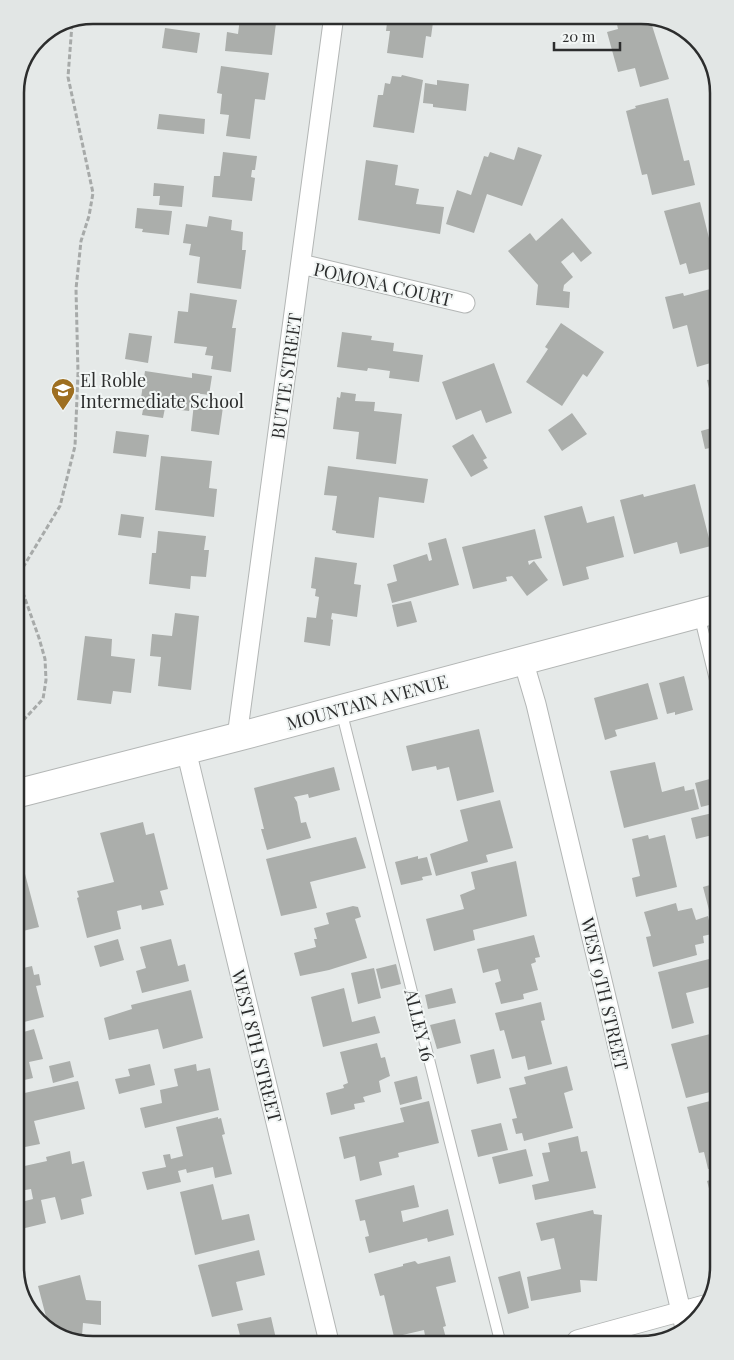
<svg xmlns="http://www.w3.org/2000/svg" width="734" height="1360" font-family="'Playfair Display',serif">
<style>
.building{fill:#abaeab}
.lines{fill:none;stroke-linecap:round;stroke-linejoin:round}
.lane-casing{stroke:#b3b6b5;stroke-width:12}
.street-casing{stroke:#b3b6b5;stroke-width:21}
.secondary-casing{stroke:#b3b6b5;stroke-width:30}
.path{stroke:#a7aaa9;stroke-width:3;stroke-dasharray:5 2.5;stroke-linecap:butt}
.lane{stroke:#fff;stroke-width:10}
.street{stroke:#fff;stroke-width:19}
.secondary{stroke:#fff;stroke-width:28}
.labels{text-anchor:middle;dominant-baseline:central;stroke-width:4;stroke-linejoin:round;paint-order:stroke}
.street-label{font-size:18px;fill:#2c2d2d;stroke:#f2f6f5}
.poi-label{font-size:18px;fill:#2c2d2d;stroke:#f2f6f5;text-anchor:start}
.rim{fill:none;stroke:#2c2d2d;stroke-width:2.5}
</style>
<rect width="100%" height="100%" fill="#e5e9e8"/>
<path class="building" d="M228 15H277L272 55 225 51 227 32 238 34 240 18Z
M388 15H434L431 37 426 36 423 58 387 53 390 31H386Z
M615 15 649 16 669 79 640 87 635 68 618 72 607 32 618 29Z
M165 28 200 33 197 53 162 48Z
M221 66 269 73 265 100 255 99 250 139 226 136 229 115 220 114 222 94 217 93Z
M402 75 423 80 414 133 373 127 378 95H383L385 83 390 84 392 76 401 77Z
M437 80 469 84 466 111 433 107V104L423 103 425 83 437 85Z
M668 98 684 161 689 160 695 185 652 195 647 174 642 175 626 111 636 108 635 106Z
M159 114 205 119 204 134 157 129Z
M518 147 542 155 522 206 487 194 474 233 446 224 457 190 471 195 484 156 488 157 490 152 514 160Z
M223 152 257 156 255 170H252L251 177 255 178 252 201 212 197 214 176H220Z
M366 160 398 165 395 185 419 189 416 204 444 207 440 234 358 220Z
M154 183 184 186 182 207 159 205 160 196H153Z
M700 202 714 258V268L689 274 686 263 680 265 664 211Z
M137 208 172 211 169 235 142 232 143 229 135 228Z
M209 216 232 220 231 230 243 232 242 250H246L241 289 197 283 200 257 189 255 191 244 183 243 186 224 207 227Z
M562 218 592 253 581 262 573 252 561 262 573 277 564 285 563 291 570 292 569 308 536 305 538 285 508 251 530 233 536 241Z
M714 288V362L697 367 687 325 673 329 665 297 683 293 684 296Z
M190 293 237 300 232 328H236L231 372 211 369 213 356 205 355 207 347 174 343 178 311 188 312Z
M561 323 604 352 587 377 583 374 562 406 526 382 548 349 545 347Z
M342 332 372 336 371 340 394 343 393 351 423 355 419 382 389 378 390 371 368 368 367 371 337 367Z
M129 333 152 336 148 363 125 359Z
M494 363 512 413 486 423 481 410 456 420 442 382Z
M145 371 192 378V373L212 376 209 395 194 393 189 411 165 408 163 418 142 415 145 399 141 398Z
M715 379V409H714L707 380Z
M341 392 356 394 355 401 375 402 374 411 402 414 396 464 356 459 359 432 333 429 337 397 340 398Z
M194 403 223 407 219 435 191 431Z
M572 413 587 434 562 451 548 430Z
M715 427V447L705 449 701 431Z
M116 431 149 435 146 457 113 453Z
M473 434 487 458 483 460 488 468 471 477 452 446Z
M161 456 212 461 209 488 217 489 214 517 155 510Z
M328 466 428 479 424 503 379 497 374 538 336 533V531L332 530 337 496 324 495Z
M695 484 711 546 680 554 677 542 634 554 620 500 643 494 644 497Z
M582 506 587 523 614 516 624 557 586 567 589 579 563 586 544 516Z
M121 514 144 517 141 538 118 535Z
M535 529 542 558 528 561 529 565 534 561 548 580 527 596 512 576 506 577 507 581 473 589 462 547Z
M158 531 206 536 204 550H209L206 577 191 576 190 589 149 584 152 553H156Z
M446 538 459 585 392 603 387 584 397 581 393 565 427 554 429 561 432 560 428 543Z
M315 557 357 563 354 584 361 585 357 617 332 613 331 619 333 620 330 646 304 642 307 617 316 618 319 597 315 596 316 589 311 588Z
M411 601 417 622 397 627 392 605Z
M175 613 199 616 191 690 158 686 161 657 150 656 152 634 172 636Z
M85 636 112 639 111 656 135 659 131 693 113 691 111 704 77 700Z
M684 676 693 710 675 715V712L667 714 659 683Z
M648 683 658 719 615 730 617 736 605 740 594 698Z
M479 729 494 792 457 801 449 767 437 770 436 766 412 771 406 746Z
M655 762 662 792 684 786 685 791 694 789 699 809 624 828 610 771Z
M334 767 340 790 309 798 308 794 294 797 297 802 301 823 306 822 311 838 267 850 261 829H264L254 788Z
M717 777V803L701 807 695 783Z
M500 800 513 848 486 855 488 862 436 876 430 854 468 841 460 810Z
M717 812V834L696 839 691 818Z
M143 822 146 835 154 833 168 889 160 891 164 905 142 910 141 905 117 911 121 929 87 938 77 898 79 897 77 891 114 882 100 833Z
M648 835 649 839 665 835 677 887 636 897 632 878 640 876 632 839Z
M356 837 366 868 310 882 317 908 281 916 266 859Z
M19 851 39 927 19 932Z
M418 856V859L427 857 432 875 422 877 423 880 401 885 395 862Z
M516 861 527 916 473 930 475 940 434 951 426 919 464 909 460 895 475 889 471 872Z
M717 883V908L709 910 703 887Z
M676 903 678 911 692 908 696 920 708 916 712 934 703 936 704 943 695 945 697 955 653 967 646 937 651 936 644 912Z
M353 906 358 907 361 917 355 919 367 958 329 970 300 976 294 953 316 947 314 939H317L314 928 329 924 326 913Z
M534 935 540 957 535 958 536 962 531 964 538 990 523 994 524 999 501 1004 495 983 501 981 498 969 483 973 477 949Z
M118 939 124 960 100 967 94 946Z
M171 939 178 966 185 964 189 981 142 993 136 971 146 968 140 947Z
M717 957 718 985 686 993 694 1023 672 1029 658 972Z
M396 964 401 984 381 989 376 969Z
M32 966 34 975 39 974 41 985 36 986 44 1017 20 1023 19 969Z
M374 968 381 998 358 1004 351 973Z
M344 988 352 1022 375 1016 380 1033 323 1047 311 997Z
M452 988 456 1003 428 1009 425 995Z
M191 990 203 1038 163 1049 158 1029 109 1040 104 1018 132 1009 131 1005Z
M541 1002 545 1020 541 1021 552 1064 528 1070 525 1056 512 1059 504 1030 500 1031 495 1013Z
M455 1019 461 1043 437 1049 430 1025Z
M34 1029 43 1059 29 1062 33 1078 20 1081V1033Z
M718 1032V1063L713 1064 718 1090 686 1098 671 1044Z
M377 1043 381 1058 385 1057 390 1076 379 1081 381 1092 363 1097 365 1102 354 1104 355 1109 331 1115 326 1093 344 1088 343 1085 348 1083 340 1052Z
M494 1049 501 1078 477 1084 470 1055Z
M70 1061 74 1077 53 1083 49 1066Z
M150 1064 155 1085 119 1094 115 1079 130 1076 128 1069Z
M196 1064 197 1071 210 1068 219 1110 145 1128 140 1108 162 1103 160 1090 178 1086 174 1069Z
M567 1066 573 1090 564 1093 573 1128 524 1141 522 1133 516 1134 512 1119 517 1118 509 1088 526 1084 524 1077Z
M417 1076 422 1099 400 1105 394 1082Z
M78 1081 85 1109 34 1121 40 1144 20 1148V1094Z
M718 1099V1167L708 1169 704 1152 699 1153 687 1107Z
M429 1101 439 1143 398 1153 399 1157 379 1162 382 1175 360 1181 355 1156 344 1159 339 1137 404 1122 400 1108Z
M218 1117V1119L221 1118 225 1134 222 1135 232 1174 215 1178 213 1167 187 1173 186 1169 178 1171 181 1182 147 1190 142 1172 166 1167 163 1155 170 1154 171 1159 183 1156 176 1127Z
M501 1123 508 1150 478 1157 471 1130Z
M578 1136 581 1152 587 1151 596 1188 535 1200 532 1185 549 1181 542 1153 550 1152 548 1143Z
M526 1149 533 1176 499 1184 492 1157Z
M70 1151 72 1164 84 1161 92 1196 81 1199 84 1214 61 1220 55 1197 41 1200 46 1223 21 1229V1202L33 1199 31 1189 20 1191V1167L47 1161 46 1157Z
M719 1177V1214L716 1215 707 1181Z
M213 1184 222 1220 249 1214 255 1240 195 1255 180 1192Z
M414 1185 419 1207 401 1211 403 1222 448 1209 454 1235 428 1242 427 1238 369 1253 365 1237 369 1236 365 1220 360 1221 355 1200Z
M593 1210 594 1214 602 1215 597 1281 580 1280 581 1292 531 1301 527 1277 561 1269 554 1238 541 1241 536 1223Z
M259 1250 265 1275 236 1282 243 1310 212 1317 198 1265Z
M450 1256 456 1282 436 1287 446 1326 443 1327 446 1338 426 1341 424 1330 394 1337 384 1295 380 1296 374 1274 403 1266V1264L415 1261 418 1264Z
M520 1271 529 1308 508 1314 498 1277Z
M80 1275 86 1300 101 1301V1325L83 1323 82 1336 70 1339 50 1332 38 1286Z
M271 1317 277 1343H242L237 1324Z"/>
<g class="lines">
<g class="lane-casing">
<path id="lane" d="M699 614 716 684
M341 710 500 1341"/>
</g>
<g class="street-casing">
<path id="street" d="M301 264 465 303
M523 660 536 704 685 1328
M237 737 334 15
M186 750 329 1342
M577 1340 708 1304"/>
</g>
<g class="secondary-casing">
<path id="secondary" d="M19 793 237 737 716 609"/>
</g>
<path class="path" d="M18 576 21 587
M18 726 43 699 46 680 45 659 39 638 23 593 22 569 60 506 75 446 78 373 76 289 81 241 89 216 93 193 68 77 72 24"/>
<use href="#lane" class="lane"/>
<use href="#street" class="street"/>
<use href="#secondary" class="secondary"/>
</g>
<defs>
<g id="school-pin" transform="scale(1.25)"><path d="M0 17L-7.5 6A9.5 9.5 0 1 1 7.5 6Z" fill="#9e6f21" stroke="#f2f6f5"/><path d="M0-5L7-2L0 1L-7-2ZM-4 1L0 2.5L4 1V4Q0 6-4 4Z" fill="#fff"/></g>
</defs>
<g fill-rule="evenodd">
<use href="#school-pin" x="63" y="390"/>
</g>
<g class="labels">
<g class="street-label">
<text transform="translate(383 284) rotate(13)">POMONA COURT</text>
<text transform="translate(286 376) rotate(-82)">BUTTE STREET</text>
<text transform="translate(367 702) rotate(-15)">MOUNTAIN AVENUE</text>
<text transform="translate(605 994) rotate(77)">WEST 9TH STREET</text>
<text transform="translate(420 1025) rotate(76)">ALLEY 16</text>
<text transform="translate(257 1046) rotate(76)">WEST 8TH STREET</text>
</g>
<g class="poi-label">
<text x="80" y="380">El Roble<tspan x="80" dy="21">Intermediate School</tspan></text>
</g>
</g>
<path d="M0 0H734V1360H0ZM93 24H641A69 69 0 0 1 710 93V1267A69 69 0 0 1 641 1336H93A69 69 0 0 1 24 1267V93A69 69 0 0 1 93 24Z" fill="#e2e6e5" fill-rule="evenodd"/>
<path class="rim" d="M93 24H641A69 69 0 0 1 710 93V1267A69 69 0 0 1 641 1336H93A69 69 0 0 1 24 1267V93A69 69 0 0 1 93 24Z"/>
<path d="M554 42v8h66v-8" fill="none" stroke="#2c2d2d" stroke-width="2.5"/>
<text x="562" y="42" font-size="15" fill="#2c2d2d" stroke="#f2f6f5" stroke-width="4" paint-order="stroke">20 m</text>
</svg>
